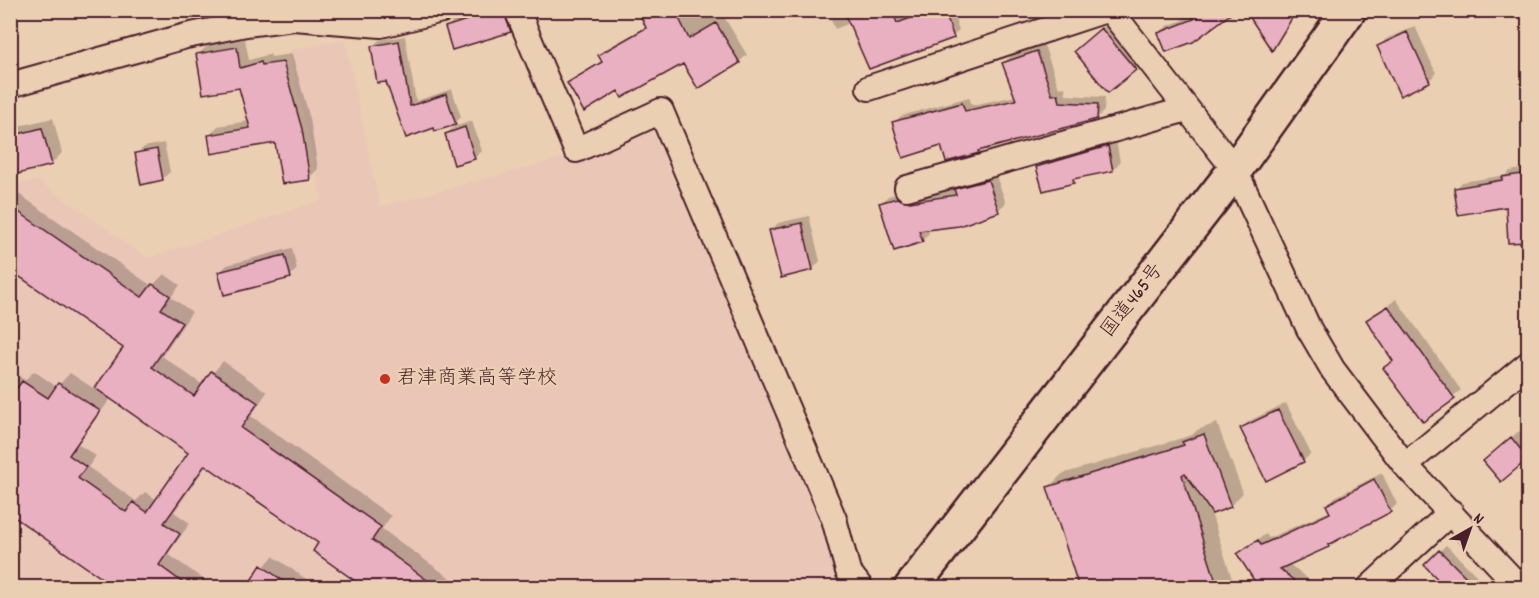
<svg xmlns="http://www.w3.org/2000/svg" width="1539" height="598" font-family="Dekko,'Klee One',sans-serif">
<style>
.built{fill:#eac6b7}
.shadow{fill:#0003;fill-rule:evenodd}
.building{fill:#e9b0c2;stroke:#4a1f2b;stroke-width:1.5}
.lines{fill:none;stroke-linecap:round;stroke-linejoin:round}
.minor-casing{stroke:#4a1f2b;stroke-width:28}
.trunk-casing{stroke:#4a1f2b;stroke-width:38}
.minor{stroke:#ebcfb2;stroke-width:24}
.trunk{stroke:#ebcfb2;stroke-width:33}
.poi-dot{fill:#c8321e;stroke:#ebcfb2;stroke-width:2}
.labels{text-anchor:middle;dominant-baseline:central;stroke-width:4.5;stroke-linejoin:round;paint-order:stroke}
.street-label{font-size:20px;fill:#4a1f2b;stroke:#ebcfb2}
.poi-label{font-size:20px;fill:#4a1f2b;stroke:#ebcfb2;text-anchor:start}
</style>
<rect width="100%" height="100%" fill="#ebcfb2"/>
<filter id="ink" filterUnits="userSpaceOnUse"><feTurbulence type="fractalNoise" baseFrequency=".0167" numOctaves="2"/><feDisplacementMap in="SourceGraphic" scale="12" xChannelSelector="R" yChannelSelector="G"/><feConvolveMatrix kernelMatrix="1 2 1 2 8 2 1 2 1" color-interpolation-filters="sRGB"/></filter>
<g filter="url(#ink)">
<path class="built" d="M345 40 380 207 581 153 649 120 810 499 843 587 11 588V185L37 180 148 258 322 200 288 50Z"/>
<path class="shadow" d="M485 10H513L517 23 510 31 447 27 454 20Z
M639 10H720L747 55 739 62H684L619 89 569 84 603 60 600 55 607 48 647 26Z
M827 10H900L903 18 925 10H952L959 30 953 36 850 23 835 29Z
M1178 10H1234L1160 33 1167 26 1183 20Z
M1261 10H1298L1272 49Z
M1110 22 1142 62 1135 69 1083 44Z
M1415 26 1436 73 1429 81 1379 46 1386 39Z
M405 36 416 101 452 89 461 117 455 123 435 126 407 136 372 47 379 40Z
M245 39 249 60 270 54 271 57 292 54 310 119 318 169 309 178 276 141 210 135 218 126 249 121 240 87 198 55 207 46Z
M1044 45 1059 88 1065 87 1066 95 1105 97 1104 111 1097 118 978 152 942 144 893 123 901 116 969 97 972 105 1016 96 1004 63 1011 56Z
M53 118 62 153 51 164 10 174V128Z
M472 121 482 151 474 158 446 134 454 127Z
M1116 140 1120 162 1113 170 1079 176 1073 181 1037 167 1045 160Z
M164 143 170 172 162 179 137 154 144 147Z
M1528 168V241H1509L1508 205 1456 189 1462 182 1506 175 1510 171Z
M995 173 1006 203 998 210 928 229 929 233 922 241 880 204 888 196 905 191 918 195 957 189 963 183Z
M10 188 152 286 164 274 180 285 171 297 192 312 162 356 203 385 223 361 267 392 251 416 391 516 382 529 464 588H367L320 543 207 464 174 512 190 523 168 554 216 588H113L115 585 10 512V370L25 380 34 371 57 387 70 373 96 390 125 348 10 268ZM111 398 190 453 157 500 145 492 136 501 88 467 96 456 78 444Z
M809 216 820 261 813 269 771 231 778 223Z
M292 248 297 269 290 276 220 272 227 265Z
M1396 299 1461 390 1423 420 1385 368 1394 359 1368 321Z
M1286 403 1311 454 1303 461 1242 429 1249 421Z
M1217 423 1243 493 1230 506 1211 513 1235 588H1081L1049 487 1062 474 1192 435 1197 430Z
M1519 431 1528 442V456L1502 480 1492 454Z
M1382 473 1397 504 1390 511 1335 540 1328 546 1289 564 1319 588H1261L1239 554 1246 546 1266 534 1269 538 1330 511 1327 505 1335 497Z
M1528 534V548L1521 541Z
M1446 545 1489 588H1444L1446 585 1426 565Z
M273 556 319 588H247Z"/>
<path class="building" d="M498 10H503L511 32 452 50 445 27Z
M638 10H675L689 39 716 23 740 63 698 89 683 64 622 98 618 91 584 112 567 83 602 62 598 55 646 28Z
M843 10H892L897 23 933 10H944L954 38 869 69Z
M1188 10H1236L1193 42 1166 52 1158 33 1194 19Z
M1245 10H1297L1272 51Z
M1101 28 1136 70 1108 93 1074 51Z
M1407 32 1430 82 1400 96 1377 46Z
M399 41 410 106 446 94 456 125 435 131 434 128 406 138 386 82 377 83 371 46Z
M237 47 240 68 261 62 262 65 283 62 302 129 310 180 282 184 275 143 211 154 208 135 250 128 239 88 203 94 196 54Z
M1037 51 1052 95 1058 94 1060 102 1098 104 1097 119 978 151 979 153 946 162 941 146 903 158 892 122 962 103 965 111 1016 100 1002 63Z
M465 127 475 159 454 165 445 134Z
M42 128 52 165 10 176V136Z
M1108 146 1113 171 1073 179 1074 183 1043 191 1036 167Z
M157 149 163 180 141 185 135 153Z
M1528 173V242L1508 243 1506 207 1458 215 1454 188 1502 180V177Z
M988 180 999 212 959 226 919 231 923 242 894 251 879 203 897 198 910 202 956 195 954 189Z
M10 206 142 297 152 284 170 296 161 309 182 323 152 367 194 396 211 371 258 403 241 428 381 527 372 540 438 588H365L313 551 318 543 205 465 164 523 180 534 159 565 190 588H116L10 514V398L22 381 48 398 58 383 100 411 69 455 86 467 78 478 126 512 133 502 147 512 188 453 95 388 123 348 10 270Z
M802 223 813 270 781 278 769 230Z
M285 255 291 278 224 295 218 272Z
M1388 306 1455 399 1423 422 1383 368 1393 361 1366 320Z
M1278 410 1304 462 1266 481 1240 428Z
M1204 434 1231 507 1212 514 1185 473 1182 475 1218 588H1079L1047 487 1184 445 1182 442Z
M1511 437 1528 459 1501 482 1483 461Z
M1374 479 1391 512 1328 545 1329 547 1280 569 1303 588H1259L1237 554 1258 540 1261 545 1330 513 1326 505Z
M1439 550 1477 588H1446L1424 565Z
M261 565 293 588H246Z"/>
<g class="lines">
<g class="minor-casing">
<path id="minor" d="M517 10 576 150 661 111 834 519 848 571 861 588
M1110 10 1235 170 1309 329 1333 370 1405 465 1513 580 1524 588
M10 85 186 36 246 24 294 18 381 25 442 10
M869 88 1106 10
M907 188 1187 109
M1405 465 1528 364
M1369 588 1451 512"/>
</g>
<g class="trunk-casing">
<path id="trunk" d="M911 588 1235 170 1349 10"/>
</g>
<use href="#minor" class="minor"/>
<use href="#trunk" class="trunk"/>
</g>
</g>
<circle class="poi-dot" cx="385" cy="379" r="6"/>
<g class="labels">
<g class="street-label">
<text transform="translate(1133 301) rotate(-52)">国道465号</text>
</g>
<g class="poi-label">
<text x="397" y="379">君津商業高等学校</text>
</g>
</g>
<rect width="1539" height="598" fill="none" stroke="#ebcfb2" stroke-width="36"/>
<rect x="18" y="18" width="1503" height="562" fill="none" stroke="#4a1f2b" stroke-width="2" filter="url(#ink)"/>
<g transform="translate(1470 529) rotate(40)" stroke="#ebcfb2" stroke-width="4.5" paint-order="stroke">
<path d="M0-4.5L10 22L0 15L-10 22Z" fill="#4a1f2b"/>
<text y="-9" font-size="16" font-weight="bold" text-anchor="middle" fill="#4a1f2b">N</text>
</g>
</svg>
